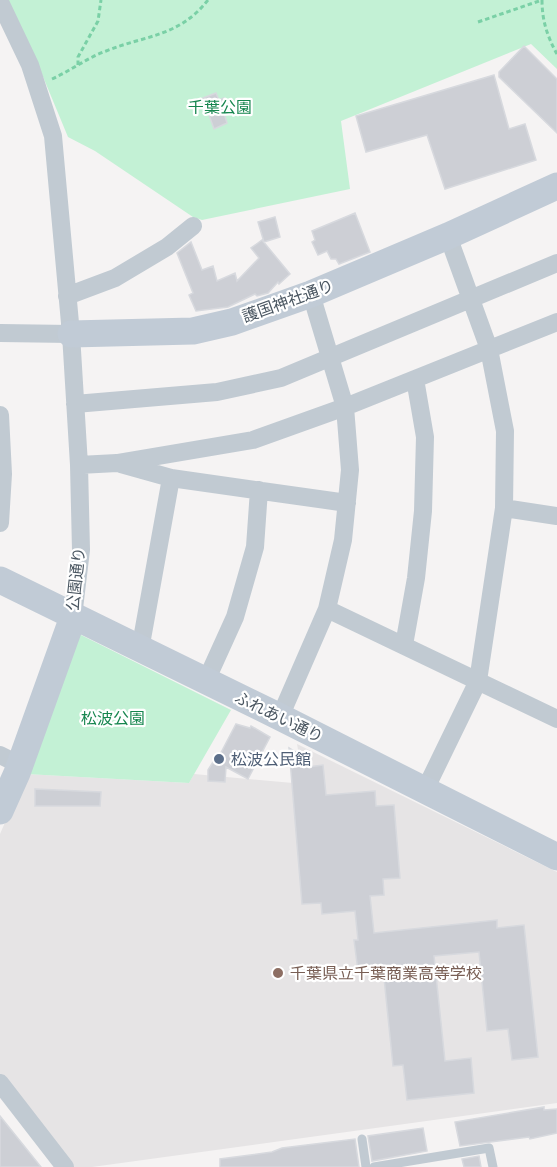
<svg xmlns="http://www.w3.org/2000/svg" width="557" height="1167" font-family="Cabin,'Noto Sans JP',sans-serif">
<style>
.education{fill:#e6e4e5}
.green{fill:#c3f1d5}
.building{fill:#cdcfd5;stroke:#d7d9de;stroke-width:1.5}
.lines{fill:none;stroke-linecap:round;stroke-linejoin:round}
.path{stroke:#7ad0a6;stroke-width:3;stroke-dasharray:4.5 3;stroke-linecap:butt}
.lane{stroke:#c1cad2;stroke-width:9}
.street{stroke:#c1cad2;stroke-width:18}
.secondary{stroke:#c1cbd6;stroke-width:27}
.service-dot{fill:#5c6f8a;stroke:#fff;stroke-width:2}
.education-dot{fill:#8d6e63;stroke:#fff;stroke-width:2}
.labels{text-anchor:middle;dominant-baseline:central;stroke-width:4.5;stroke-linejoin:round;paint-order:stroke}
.park-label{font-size:16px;fill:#17864f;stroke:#fff}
.street-label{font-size:16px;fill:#4a5661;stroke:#fff}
.service-label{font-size:16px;fill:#4e5e75;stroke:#fff;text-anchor:start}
.education-label{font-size:16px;fill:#785e54;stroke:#fff;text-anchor:start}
</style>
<rect width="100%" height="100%" fill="#f5f3f3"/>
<path class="education" d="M297 744 557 872V1103L92 1167H73L0 1074V834L26 774 189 783 194 774 304 784Z"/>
<path class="green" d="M6 0H557V69L531 44 341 121 350 189 202 220 193 217 95 151 68 137 34 55Z
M79 634 231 710 189 783 26 774Z"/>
<path class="building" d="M524 46 557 79V133L499 77V72Z
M494 75 509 129 525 124 536 160 445 189 427 135 366 152 356 116Z
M216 93 219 100 224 98 229 112 224 113 227 123 214 129 203 98Z
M355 213 370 252 339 264 336 259H331L327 251 318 255 312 242 315 240 312 231Z
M275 217 280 237 264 242 258 222Z
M262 240 290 274 279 284 278 282 268 293 257 296 255 294 228 307 196 311 189 295 193 293 177 253 191 242 202 270 213 266 217 281 235 273 237 281 259 258 251 248Z
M236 724 250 728 251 726 270 737 248 779 226 767 225 782 208 781V770L213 762 215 764Z
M289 748 310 761 307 767 323 765 326 795 375 791 376 806 394 805 400 878 383 879 384 895 370 896 374 933 497 920V928L524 925 538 1057 512 1060 508 1029 487 1031 479 952 434 956 445 1061 471 1058 474 1093 407 1100 403 1065 393 1066 383 968 358 971 354 940H358L355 911 322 914 321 903 302 904Z
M35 789 101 792 100 806H35Z
M544 1107V1110L557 1109V1133L530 1139 529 1137 460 1146 455 1122Z
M0 1116 41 1167H0Z
M423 1128 427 1151 372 1161 368 1136Z
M355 1139 359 1167H220V1159L272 1152 282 1148Z
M479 1156 481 1167H464L462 1159Z"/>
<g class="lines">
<path class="path" d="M542 0C542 20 547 36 557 54
M478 22 542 0
M78 65V57L98 21 101 0
M52 79C70 71 87 58 106 51 146 35 179 37 208 0"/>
<path class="lane" d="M362 1139 366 1167
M374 1167 489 1148 493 1167"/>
<path class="street" d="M0 2 30 65 53 136 71 334 79 465 81 550 73 617
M67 296 115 278 167 247 193 226
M0 333 71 334
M75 404 217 392 281 378 557 263
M0 415 3 474 0 523
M121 464 171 478 347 503
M79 465 117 463 253 440 345 407 557 322
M504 508 557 516
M327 609 557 719
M404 645 416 578 423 511 425 437 415 379
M140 650 171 478
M206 681 235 617 255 547 259 490
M280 717 327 609 343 540 350 470 345 407 311 294
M0 755 20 765
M425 790 478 681 504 508 505 431 489 349 448 236
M0 1083 65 1167"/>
<path class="secondary" d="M71 334 193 331 232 322 311 294 448 236 557 186
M0 580 280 717 557 857
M0 811 17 773 73 617"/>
</g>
<circle class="service-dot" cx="219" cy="759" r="6"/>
<circle class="education-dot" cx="278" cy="973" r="6"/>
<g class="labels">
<g class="park-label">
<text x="220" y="107">千葉公園</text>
<text x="113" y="718">松波公園</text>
</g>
<g class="street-label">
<text transform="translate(288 301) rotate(-20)">護国神社通り</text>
<text transform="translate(76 579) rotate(-84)">公園通り</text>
<text transform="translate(279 717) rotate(26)">ふれあい通り</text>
</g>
<g class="service-label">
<text x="231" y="759">松波公民館</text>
</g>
<g class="education-label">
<text x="290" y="973">千葉県立千葉商業高等学校</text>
</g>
</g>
</svg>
